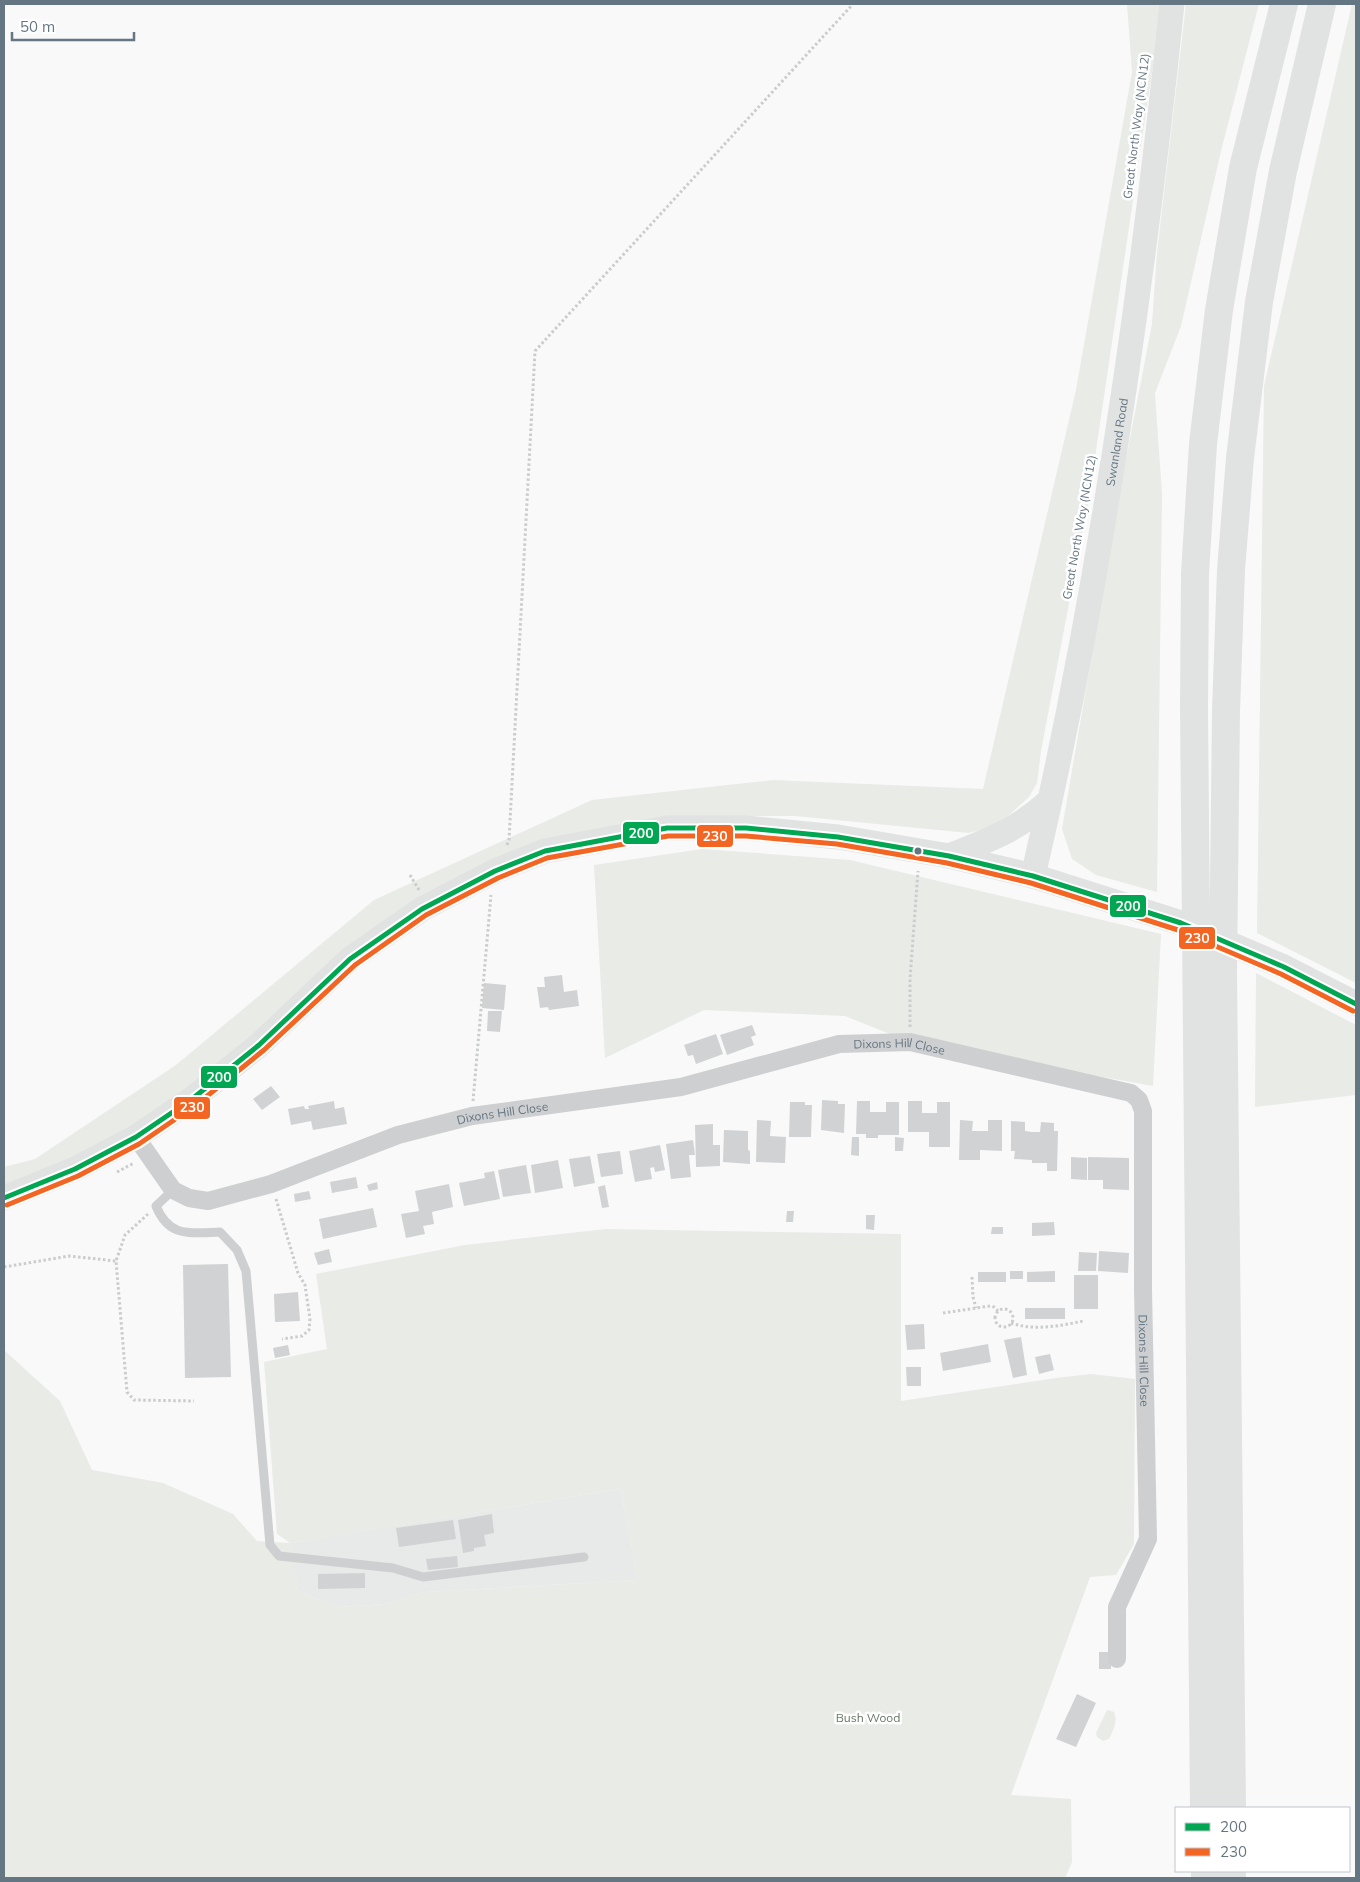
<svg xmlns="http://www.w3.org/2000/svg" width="1360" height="1882" font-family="Mulish,sans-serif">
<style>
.built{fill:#e8e9e9}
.green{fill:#e8ebe6;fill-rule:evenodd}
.building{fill:#d0d2d3}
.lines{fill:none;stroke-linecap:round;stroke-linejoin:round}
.path{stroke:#cbcccd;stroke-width:3;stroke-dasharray:2.5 2.5;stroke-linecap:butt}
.lane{stroke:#cecfd0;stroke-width:9}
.street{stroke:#cecfd0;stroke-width:18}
.secondary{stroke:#e1e2e2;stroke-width:25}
.highway{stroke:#e1e2e2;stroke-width:28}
.bus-1-casing{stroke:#fff;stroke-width:9}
.bus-2-casing{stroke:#fff;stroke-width:9}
.bus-1{stroke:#00a651;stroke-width:5}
.bus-2{stroke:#f26522;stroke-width:5}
.bus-dot{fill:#657683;stroke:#fff;stroke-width:2}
.labels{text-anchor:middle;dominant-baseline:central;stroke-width:5;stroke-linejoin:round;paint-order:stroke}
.street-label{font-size:12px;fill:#657683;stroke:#fff}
.park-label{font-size:12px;fill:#687a64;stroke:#fff}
.line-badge{stroke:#fff;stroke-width:2}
.badge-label{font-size:14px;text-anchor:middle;font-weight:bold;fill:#fff}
</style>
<rect width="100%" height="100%" fill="#f9f9f9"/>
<path class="built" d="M620 1489 638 1580 425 1592 384 1604 338 1607 298 1591 291 1543Z"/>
<path class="green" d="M1127 4H1162L1089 498 1041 751 1037 783 1029 797 1008 816 992 827 969 833 795 816H671L515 853 269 1024 139 1126 4 1188V1167L35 1159 176 1065 374 900 592 800 773 780 983 789 1076 390 1132 72Z
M1186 4H1259L1221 151 1181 326 1155 393 1162 494 1157 892 1096 875 1072 859 1062 829 1121 485 1152 324 1157 253Z
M1352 4H1356V983L1257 933 1264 386Z
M702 849 850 860 1161 934 1153 1086 910 1042 845 1016 704 1010 605 1058 594 865Z
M1256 973 1356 1025V1095L1255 1107Z
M606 1229 901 1234V1401L1056 1378 1091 1374 1135 1379 1134 1544 1116 1575 1090 1577 1011 1795 1071 1799 1072 1862 1065 1878H4V1350L60 1401 92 1470 163 1483 233 1514 257 1541 290 1543 277 1534 264 1362 327 1349 316 1274 465 1245ZM620 1489 638 1580 425 1592 384 1604 338 1607 298 1591 292 1543Z
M1107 1710 1114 1712C1118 1721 1113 1731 1109 1739L1103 1741 1097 1737 1096 1733Z"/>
<path class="building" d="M562 975 564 992 577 990 579 1006 549 1010 548 1007 540 1008 537 987H545L544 977Z
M484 983 506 985 504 1010 482 1008Z
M488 1011H502L500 1032 487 1031Z
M752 1025 756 1035 751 1037 754 1045 727 1055 720 1035Z
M716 1034 723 1054 696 1064 693 1055 688 1056 684 1045Z
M271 1086 280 1097 262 1110 253 1099Z
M822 1100 838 1101V1104H845L844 1133 821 1130Z
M334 1101 335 1109 344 1107 347 1124 313 1130 311 1121 291 1125 288 1109 304 1106 305 1109H309L308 1106Z
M857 1101H870V1112H886V1102H899V1135H878V1138H866V1134H856Z
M908 1101H922V1113H937V1102H950V1147H929V1132H908Z
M790 1102H805V1105H812L811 1137H789Z
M757 1120 771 1121 770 1136 786 1137 785 1163 756 1162Z
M960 1120 973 1121 972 1131H988V1120H1002V1151L980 1150V1160H959Z
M1011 1121 1025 1122V1131L1032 1132H1040L1041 1122 1054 1123V1131H1058L1057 1171H1047V1163H1032V1160L1014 1159 1015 1151H1011Z
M713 1124V1145H720V1166L696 1167 695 1125Z
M724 1130 748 1131V1150L750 1151V1164L723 1162Z
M852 1137H859V1156L851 1155Z
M895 1137 904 1138 903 1151H895Z
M693 1140 695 1155H689L691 1177 671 1179 666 1144Z
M660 1145 665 1170 655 1172 654 1167 650 1168 652 1179 635 1182 629 1151Z
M620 1151 623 1174 601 1177 597 1154Z
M590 1156 595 1183 574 1187 569 1159Z
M1071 1157 1087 1158V1180L1071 1179Z
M1088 1157 1129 1158V1190L1103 1189V1180H1088Z
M558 1160 563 1188 535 1193 531 1165Z
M526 1165 531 1193 503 1197 498 1170Z
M494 1171 500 1199 464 1206 459 1183 485 1178 484 1173Z
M356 1177 358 1188 332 1193 330 1182Z
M377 1182 378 1189 369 1191 367 1185Z
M449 1184 453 1207 432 1212 434 1224 423 1226 425 1234 406 1238 401 1214 419 1211 415 1191Z
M605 1185 609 1207 602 1208 598 1187Z
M309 1191 311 1199 295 1202 294 1194Z
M373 1208 377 1227 323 1239 319 1219Z
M787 1211H794L793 1222H786Z
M866 1215H875L874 1230 866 1229Z
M1054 1222 1055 1235 1032 1236V1223Z
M992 1227H1003V1234H991Z
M329 1249 332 1262 318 1265 314 1253Z
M1099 1251 1129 1253 1128 1273 1098 1271Z
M1079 1252 1097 1253 1096 1271H1078Z
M228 1264 231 1377 185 1378 183 1265Z
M1010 1271H1023V1279H1010Z
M1055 1271V1282H1027V1272Z
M978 1272H1006V1282H978Z
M1074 1275H1098V1309H1074Z
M298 1292 300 1321 275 1322 274 1294Z
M1025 1308H1065V1319H1025Z
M924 1324 925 1349 907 1350 905 1325Z
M1021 1337 1027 1375 1013 1378 1004 1340Z
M988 1344 991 1362 943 1371 940 1353Z
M288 1345 290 1355 275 1358 273 1348Z
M1050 1354 1054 1370 1039 1374 1035 1357Z
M906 1367H921V1386H907Z
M492 1514 494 1533 484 1535 486 1546 474 1548V1551L463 1553 458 1520Z
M453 1520 456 1539 399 1547 396 1528Z
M457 1556 458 1567 428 1570 426 1559Z
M365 1573V1588L318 1589V1574Z
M1099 1652H1111V1669H1099Z
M1077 1694 1096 1703 1076 1747 1056 1739Z"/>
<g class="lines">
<path class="path" d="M507 845 509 840 535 351 853 4
M410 875 419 890
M910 1027V979L918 871
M473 1101 491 895
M117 1172 134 1163
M276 1199 298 1273 305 1285 310 1319 309 1330 302 1336 282 1339
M148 1214 125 1235 116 1261 127 1392 134 1400 194 1401
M4 1267 69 1256 116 1261
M972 1277 973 1297 976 1308
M995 1318a9 9 0 1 1 18 0a9 9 0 1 1-18 0Z
M943 1313 990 1306 994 1307 998 1311
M1011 1323C1034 1331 1060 1326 1083 1321"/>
<path class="lane" d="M173 1190 156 1206C169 1238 190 1233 220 1232L237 1250 246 1271 270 1545 279 1556 393 1568 423 1577 584 1557"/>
<path class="street" id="s1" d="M136 1137 173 1190 189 1198 208 1201 271 1184 398 1135 472 1116 681 1087 839 1044 910 1042 1131 1093 1139 1100 1143 1111V1289L1148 1539 1117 1607V1659"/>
<g class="secondary">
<path d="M949 856C989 840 1016 831 1049 801"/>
<path id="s2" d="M1033 876C1100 589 1142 296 1172 4"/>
<path d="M4 1198 75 1169 136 1137 192 1099 259 1045 350 959 422 909 495 871 545 851 667 828H746L838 837 949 856 1033 876 1181 923 1284 967 1356 1004"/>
</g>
<path class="highway" d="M1204 1808 1194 707 1195 574 1203 444 1219 310 1243 168 1284 4
M1232 1808 1223 972 1226 711 1231 570 1240 458 1259 302 1283 171 1322 4
M1205 1871V1878
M1232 1871V1878"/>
<g class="bus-1-casing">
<path id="bus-1" d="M4 1198 75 1169 136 1137 192 1099 259 1045 350 959 422 909 495 871 545 851 667 828H746L838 837 949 856 1033 876 1181 923 1284 967 1356 1004"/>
</g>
<g class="bus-2-casing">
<path id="bus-2" d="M7 1205 78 1176 139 1144 196 1105 264 1050 355 965 426 915 498 878 547 858 668 836H746L837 844 947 863 1031 883 1178 930 1281 974 1353 1011"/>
</g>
<use href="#bus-1" class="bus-1"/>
<use href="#bus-2" class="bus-2"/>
</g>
<circle class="bus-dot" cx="918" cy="851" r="4.5"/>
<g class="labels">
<g class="street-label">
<text transform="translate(1136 126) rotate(-83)">Great North Way (NCN12)</text>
<text stroke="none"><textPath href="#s2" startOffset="442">Swanland Road</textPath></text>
<text transform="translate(1079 527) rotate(-80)">Great North Way (NCN12)</text>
<text stroke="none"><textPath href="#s1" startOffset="815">Dixons Hill Close</textPath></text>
<text stroke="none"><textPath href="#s1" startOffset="410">Dixons Hill Close</textPath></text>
<text stroke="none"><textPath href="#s1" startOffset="1324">Dixons Hill Close</textPath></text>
</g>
<g class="park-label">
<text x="868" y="1717">Bush Wood</text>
</g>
</g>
<g class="line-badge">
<rect x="622" y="821" width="38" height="24" rx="5" fill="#00a651"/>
<rect x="696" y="824" width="38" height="24" rx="5" fill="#f26522"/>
<rect x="1109" y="894" width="38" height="24" rx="5" fill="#00a651"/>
<rect x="1178" y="926" width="38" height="24" rx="5" fill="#f26522"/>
<rect x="200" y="1065" width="38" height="24" rx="5" fill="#00a651"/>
<rect x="173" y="1096" width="38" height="24" rx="5" fill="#f26522"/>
</g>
<g class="badge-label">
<text x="641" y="838">200</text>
<text x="715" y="841">230</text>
<text x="1128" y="911">200</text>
<text x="1197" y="943">230</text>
<text x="219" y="1082">200</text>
<text x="192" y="1112">230</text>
</g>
<rect width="1360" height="1882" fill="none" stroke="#657683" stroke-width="10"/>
<rect x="1175" y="1807" width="175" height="65" fill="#ffffff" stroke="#c1c8cd"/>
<rect x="1185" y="1823" width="25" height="8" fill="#00a651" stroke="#c1c8cd"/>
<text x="1220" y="1832" font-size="15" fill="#657683">200</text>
<rect x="1185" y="1848" width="25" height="8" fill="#f26522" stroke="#c1c8cd"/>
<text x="1220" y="1857" font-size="15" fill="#657683">230</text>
<path d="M12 32v8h122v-8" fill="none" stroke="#657683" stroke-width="2.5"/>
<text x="20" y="32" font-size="15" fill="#657683" stroke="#ffffff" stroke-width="4" paint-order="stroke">50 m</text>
</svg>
